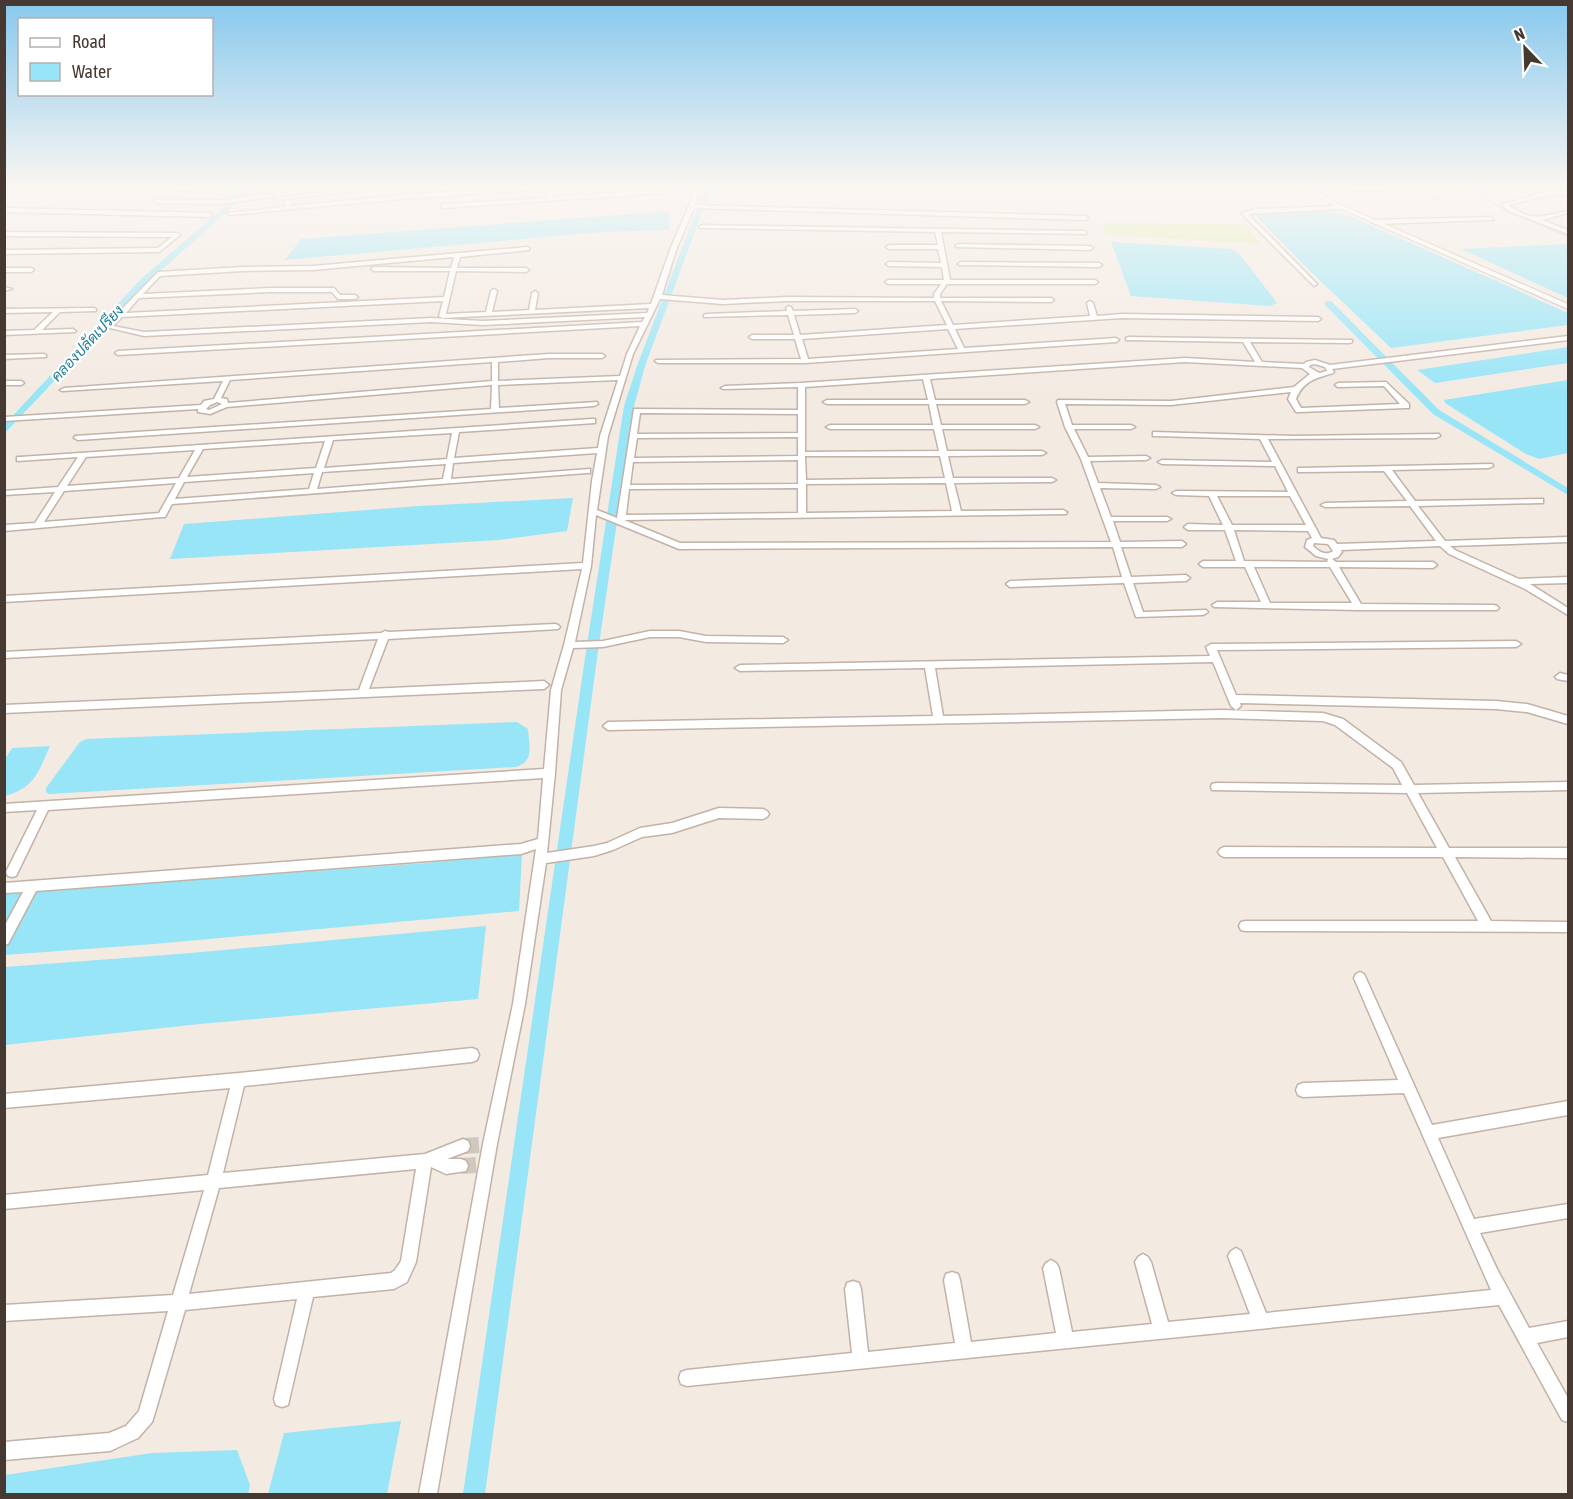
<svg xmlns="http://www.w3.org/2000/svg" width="1573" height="1499" font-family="'Asap Condensed',Sarabun,sans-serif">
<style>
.green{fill:#dceca6}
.water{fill:#97e5f7}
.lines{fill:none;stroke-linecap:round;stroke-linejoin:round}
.stream{stroke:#97e5f7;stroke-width:2}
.canal{fill:#97e5f7;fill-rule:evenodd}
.minor-tunnel-far1{stroke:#d0c7bf;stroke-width:6;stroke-dasharray:6 3;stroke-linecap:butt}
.minor-tunnel{stroke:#d0c7bf;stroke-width:16;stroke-dasharray:16 8;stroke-linecap:butt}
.minor-casing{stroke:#c2b2a7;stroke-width:3}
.tertiary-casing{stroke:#c2b2a7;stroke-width:2}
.minor{fill:#fff;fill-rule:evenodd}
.tertiary{fill:#fff;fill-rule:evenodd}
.labels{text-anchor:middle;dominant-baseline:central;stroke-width:4.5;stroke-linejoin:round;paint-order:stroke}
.far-water-label{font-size:15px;font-style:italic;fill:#1f8098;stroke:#fff}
</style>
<rect width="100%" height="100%" fill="#f3eae2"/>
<path class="green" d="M1102 223 1245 224 1260 244 1110 235 1106 233Z"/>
<path class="water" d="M1316 209 1350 216 1568 313V325L1391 348 1311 272 1257 217 1258 213Z
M670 211 669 230 603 232 285 260 301 239Z
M1111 242 1230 249 1238 252 1277 303 1270 306 1131 296Z
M1568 244V298L1461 249Z
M1568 347V363L1435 383 1417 370Z
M1568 380V453L1539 459 1526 454 1445 403 1444 400Z
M573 498 567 531 499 540 170 559 184 524 419 506Z
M517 722 528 729C529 746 535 761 516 767L49 794 46 792V788L80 742 86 739Z
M50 746C38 773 34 788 5 796V759L12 748Z
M522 853 519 911 154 944 5 955V893L427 863Z
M486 926 478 999 200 1024 5 1045V967L191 953Z
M401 1421 387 1494H268L284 1433Z
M237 1450 250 1485 248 1494H5V1475L152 1453Z"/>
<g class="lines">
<path class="stream" d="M1470 186 1502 209 1568 236"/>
<path class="canal" d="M249 186H256L148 282 4 434V425L142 278Z
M706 186H712L646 363 634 406 598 651 485 1494H463L586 651 624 406 638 363Z
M1325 301H1331L1439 410 1568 488V495L1433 414 1325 305Z"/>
<path class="minor-tunnel-far1" d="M270 196 277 195"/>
<path class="minor-tunnel" d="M463 1146 479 1145
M461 1166 476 1165"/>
<g class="minor-casing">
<path id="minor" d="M16 186H22L4 197V193Z
M172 186 224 189 227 191 224 193 173 190 170 188Z
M383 186H400L277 200 274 198Z
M545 186H578L575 188H553L552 197 672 189 673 186H677L678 188 702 186 695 205 1085 216 1088 218 1085 220 694 208 676 250 662 295 723 300 787 297 934 298V294L941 284H888L885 282 888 280H944L942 267 889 266 886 264 889 262 941 263 938 249H889L886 247 889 245H938L935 232 700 228 699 227 702 225 1084 231 1086 232V234L941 232 950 280H1095L1098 282 1095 284H947L940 294V298H1051L1054 300 1051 302 941 301 953 325 1090 316 1087 303 1090 301 1093 303 1097 316 1122 314 1318 317 1321 319 1318 321 1122 318 955 329 964 348 1116 338 1119 340 1116 342 805 363H658L655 361 656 360 801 359 795 339H752L749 337 752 335H794L788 315 704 317V315L706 314 787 311 786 308 789 306 791 307 793 311 855 309 858 311 855 313 794 315 800 335 947 325 935 301H787L723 304 660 299 633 354 608 436 597 510 617 518 634 409 798 410V387L723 389 721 388 725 386 801 383 1185 358 1255 362 1243 342 1126 340V338L1128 337 1352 340V342L1350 343 1250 342 1262 362 1304 364 1306 362 1315 360 1330 365 1568 336V340L1332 369 1334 372 1333 373C1316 378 1303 381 1296 399L1301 408 1400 404 1384 386 1338 387 1335 385 1338 383 1386 382 1409 404V408H1406L1299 412H1296L1288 399 1291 392 1171 405 1065 404 1072 425H1131L1135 427 1131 429H1074L1088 457 1146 456 1150 458 1146 460 1090 461 1098 483 1156 485 1160 487 1156 489 1100 488 1111 517H1167L1171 519 1167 521H1113L1120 542 1182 541 1186 544 1182 547H1121L1131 577 1186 575 1190 578 1186 581 1133 583 1143 612 1206 610 1208 612 1203 615 1136 617 1124 583 1010 587 1006 584 1010 581 1122 577 1113 547 679 549 596 515 591 566 575 642 603 641 650 631H679L706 636 783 637 788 640 783 643 706 642 679 637H650L603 647 573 648 561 690 555 773 547 853 594 846 607 843 640 828 672 823 719 808 763 809 767 811 769 814 767 817 763 819 719 818 672 833 642 837 613 850 594 856 546 863 525 1004 497 1144 437 1494H419L483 1144 513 1004 536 849 521 854 36 891 8 944 4 945V927L23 892 4 893V883L521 844 538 839 543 778 48 810 16 876 12 877 8 876 6 872 37 810 4 812V804L544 769 551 690 564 645 582 569 4 602V596L583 563 592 481 597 453 453 463 451 479 590 469V473H587L172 504 165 517H162L4 531V525L35 523 55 492 4 495V491L58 487 78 457 17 461V457H20L592 419H595V423L459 432 454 458 598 448 600 436 618 380 498 385 499 408 597 402 598 404 594 406 78 440 74 438 75 436 491 409 492 385 227 407 210 414 198 412V409L4 421V417L201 405 204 401 214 399 223 381 62 391 60 390 64 388 549 354H602L605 356 602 358H549L498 362V381L620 376 627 354 640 326 118 355 115 353 118 351 642 322 645 317 482 325 431 322 144 336 106 327 116 316V314L118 313 158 272 242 267 313 266 527 247 529 248V250L460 257 457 268H526L529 270 526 272 456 271 446 314 486 312 491 291 494 289 497 291 492 312 529 310 532 293 535 291 538 293 535 310 651 304 670 250 695 191 443 208 440 206 443 204 547 198 548 189 414 198 230 215 227 213 285 207V201L288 199 291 201V206L414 194ZM454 257 451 268 374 267 371 269 374 271H450L444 297 126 313 139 298 270 292H332L338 299H355L358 297 355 295H340L334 288H270L143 294 160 276 242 271 313 270ZM443 301 439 316 442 318 649 308 647 313 482 321 431 318 144 332 113 326 122 317ZM948 329 958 349 808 359 802 339ZM492 362V381L228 403 227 399 221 398 230 380ZM1185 362 1302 368 1310 374 1294 387 1171 401 1058 400 1057 402 1065 427 1081 459 1111 542 680 543 624 520 1066 514 1067 512 1063 510 961 511 954 483 1052 482 1056 480 1052 478H953L948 456 1042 455 1046 453 1042 451H947L942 429H1035L1039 427 1035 425H941L936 404H1025L1029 402 1025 400H935L930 379ZM1315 364 1325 367 1327 371 1319 373 1309 367 1310 365ZM923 379 928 400H827L823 402 827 404H929L933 425H830L826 427 830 429H934L939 451 805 452V387ZM217 402 222 404 209 410 206 409 210 405ZM640 413 798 414V433L637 434ZM452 433 447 459 324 468 333 440ZM798 437V456L634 458 637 438ZM325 441 316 468 187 477 203 449ZM195 450 179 478 67 486 86 457ZM805 456H940L945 478 806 480ZM798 460V484L630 485 633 462ZM446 464 443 479 317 489 322 472ZM314 473 309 489 175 499 184 482ZM176 483 159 513 44 522 64 491ZM946 483 952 511 806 513V484ZM798 488V513L626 515 629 489Z
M1305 186 1424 188 1440 197 1435 198 1423 192 1303 189Z
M1476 186H1484L1481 188Z
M1549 191 1568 192V195H1549L1508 205C1534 223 1541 216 1568 211V213L1542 220 1568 230V234L1511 212 1501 205Z
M270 194 272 197 220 204 156 203 153 201 156 199 220 200Z
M1342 206 1340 209 1248 214 1316 283 1317 284 1314 286 1241 213 1255 209Z
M4 208 210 213 213 215 210 217 4 212Z
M1492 217 1494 220 1375 224 1372 222 1375 220Z
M4 232 177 233 180 235 159 252 4 254V250L158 248 172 237 4 236Z
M958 244 1090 246 1093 248 1090 250 956 247V245Z
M961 262 1099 263 1102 265 1099 267 959 265 958 264Z
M4 268H31L34 270 31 272H4Z
M4 287 12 289 4 291Z
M94 308 96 309V311L60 312 42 330 73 329 76 331 75 332 4 335V331L34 330 53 312 4 313V309Z
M44 354 46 355V357L4 359V355Z
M4 381H21L24 383 21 385H4Z
M1153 432 1294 436 1439 434 1440 436 1436 438 1268 439 1321 538 1334 540 1337 544 1436 541 1410 506 1325 507 1321 505 1325 503 1407 501 1384 471 1301 472H1298V468L1492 464 1493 466 1489 468 1392 470 1415 501 1543 499V503H1540L1418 506 1445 541 1568 537V542L1450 546 1455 550 1519 579 1568 577V583L1530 584 1568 608V615L1525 589 1449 554 1440 546 1341 550 1342 552 1338 557 1332 559 1336 562H1433L1437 565 1433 568 1339 567 1361 604 1494 605 1497 606 1499 608 1497 610H1359L1214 607 1212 605 1217 602H1261L1245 567H1203L1199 564 1203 561H1236L1225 530H1188L1184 527 1188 524 1223 525 1209 496 1176 495 1172 493 1176 491 1288 492 1275 466 1162 464 1158 462 1162 460 1272 462 1260 439 1156 436H1153ZM1217 496H1290L1306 525H1232ZM1234 530 1308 531 1312 538 1307 540 1305 547 1316 556 1328 559 1327 562 1244 561ZM1314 543 1328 544 1333 551C1326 556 1319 552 1313 546ZM1254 567H1330L1352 603H1270Z
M555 624 558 625 560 627 558 629 388 639 369 689 544 681 549 685 544 689 4 713V705L359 690 378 639 4 658V652L381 633 385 631 389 632Z
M1516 641 1521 644 1516 647 1217 650 1236 695 1496 701 1527 704 1568 716V724L1527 712 1496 709 1240 703 1241 706 1236 710 1231 706 1213 662 935 668 943 716 1222 710 1323 713 1343 719 1401 762 1414 785 1568 782V790L1418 793 1449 848H1568V858L1455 857 1491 921 1568 922V932L1245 931 1241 930 1239 926 1241 922 1245 921H1478L1443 857H1224L1220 855 1218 852 1220 849 1224 847 1437 848 1407 793 1212 790 1211 787 1212 784 1216 783 1402 785 1393 768 1335 725 1323 721 1222 718 608 730 603 726 608 722 933 716 925 668 740 671 735 668 740 665 1210 656 1206 647 1211 644Z
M1560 673 1568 675V681L1557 679 1555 677Z
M1360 972 1364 974 1432 1125 1568 1101V1115L1438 1138 1474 1219 1568 1204V1218L1480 1233 1497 1269 1529 1328 1568 1321V1337L1537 1343 1568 1398V1422L1562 1420 1499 1305 687 1386 681 1384 679 1378 681 1372 687 1370 852 1353 845 1289 847 1283 853 1281 859 1283 861 1289 868 1352 955 1343 944 1280 946 1274 952 1272 958 1274 960 1280 971 1342 1056 1333 1043 1268 1046 1263 1051 1260 1056 1263 1059 1268 1072 1332 1152 1324 1135 1262 1138 1257 1143 1254 1148 1257 1151 1262 1168 1322 1250 1314 1228 1256 1231 1251 1236 1248 1241 1251 1266 1313 1491 1290 1404 1093 1303 1097 1298 1095 1296 1090 1298 1085 1303 1083 1398 1080 1354 978 1356 974Z
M472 1048 477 1050 479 1055 477 1060 472 1062 244 1086 223 1173 425 1154 463 1139 468 1141 470 1146 468 1151 447 1159H461L466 1161 468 1166 466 1171 446 1174 431 1167 416 1262 407 1282 394 1289 313 1297 288 1405 282 1407 276 1405 274 1399 297 1299 185 1310 154 1416 152 1422 138 1438 110 1451 4 1460V1442L109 1433 126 1426 139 1411 168 1311 4 1321V1305L173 1295 204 1190 4 1209V1195L208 1175 230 1088 4 1108V1094L239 1073ZM416 1169 401 1261 395 1270 391 1273 189 1294 219 1188Z"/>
</g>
<g class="tertiary-casing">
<path id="tertiary" d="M1299 186H1307L1339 204 1568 304V309L1335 206Z"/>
</g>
<use href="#minor" class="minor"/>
<use href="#tertiary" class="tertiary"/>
</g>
<linearGradient id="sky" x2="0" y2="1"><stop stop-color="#87c8ee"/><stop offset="0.47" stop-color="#faf6f2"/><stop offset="1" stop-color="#faf6f2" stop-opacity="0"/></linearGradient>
<rect width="1573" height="396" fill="url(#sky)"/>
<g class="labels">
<g class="far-water-label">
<text transform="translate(87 343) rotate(-47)">คลองปลัดเปรียง</text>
</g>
</g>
<rect width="1573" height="1499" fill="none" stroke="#453932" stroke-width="12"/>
<rect x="18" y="18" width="195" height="78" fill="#ffffff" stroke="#b5b0ad" stroke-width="1.5"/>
<rect x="30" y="38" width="30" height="9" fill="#ffffff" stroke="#b5b0ad" stroke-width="1.5"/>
<text x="72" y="48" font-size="18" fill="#453932">Road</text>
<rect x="30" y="63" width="30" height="18" fill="#97e5f7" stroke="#b5b0ad" stroke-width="1.5"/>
<text x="72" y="78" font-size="18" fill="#453932">Water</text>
<g transform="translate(1525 48) rotate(337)" stroke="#ffffff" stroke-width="4.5" paint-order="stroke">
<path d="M0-4.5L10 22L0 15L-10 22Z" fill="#453932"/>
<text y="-9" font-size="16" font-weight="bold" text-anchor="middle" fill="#453932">N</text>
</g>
</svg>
